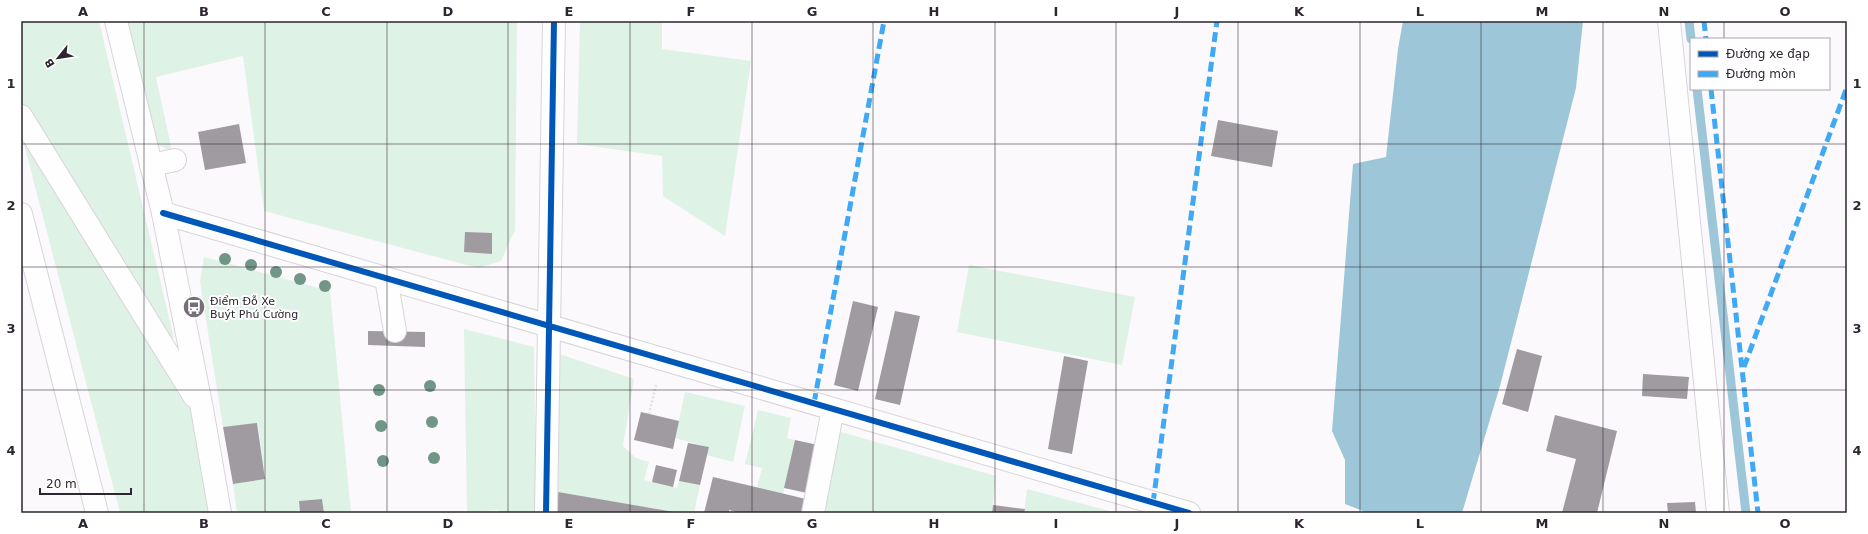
<svg xmlns="http://www.w3.org/2000/svg" width="1868" height="534" font-family="'DejaVu Sans',sans-serif">
<style>
.green{fill:#dff2e6}
.water{fill:#9dc7d8}
.lines{fill:none;stroke-linecap:round;stroke-linejoin:round}
.stream{stroke:#9dc7d8;stroke-width:9}
.building{fill:#9f9ba1}
.minor-casing{stroke:#d8d4da;stroke-width:24}
.major-casing{stroke:#d8d4da;stroke-width:24}
.path{stroke:#e3e2e3;stroke-width:2.5;stroke-dasharray:2 2;stroke-linecap:butt}
.minor{stroke:#fefeff;stroke-width:22}
.major{stroke:#fefeff;stroke-width:22}
.quiet{stroke:#3fa9f5;stroke-width:5;stroke-dasharray:10 5;stroke-linecap:butt}
.cycleway-casing{stroke:#fff;stroke-width:8}
.cycleway{stroke:#0057b8;stroke-width:6}
.tree{fill:#719586}
.grid{fill:none;stroke:#2d252f;stroke-width:1;stroke-opacity:0.55}
.labels{text-anchor:middle;dominant-baseline:central;stroke-width:4;stroke-linejoin:round;paint-order:stroke}
.poi-label{font-size:11px;fill:#2d252f;stroke:#fff;text-anchor:start}
.neatline{fill:none;stroke:#2d252f;stroke-width:1.5}
.grid-label{font-size:13px;text-anchor:middle;font-weight:bold;fill:#2d252f}
</style>
<rect width="100%" height="100%" fill="#fbf9fc"/>
<path class="green" d="M21 21H99L174 339 156 326 21 103Z
M127 21H517L515 230 501 261 478 268 264 211 243 56 156 77 172 151 158 145Z
M580 21H662V49L751 61 725 236 663 196 662 156 577 144Z
M24 144 189 402 209 513H120Z
M204 257 330 291 351 513H324L322 499 299 501 300 513H237L233 484 265 479 258 423 223 427 200 282Z
M969 265 1135 297 1122 365 957 332Z
M464 329 534 347 536 513H499V510L467 512Z
M556 353 634 379 623 446 636 458 649 462 644 480 677 488 679 481 700 485 694 513H679L553 492Z
M685 392 745 406 733 462 707 455 708 447 675 438Z
M758 410 791 418 787 438 795 440 783 494 757 487 762 468 745 464Z
M834 430 996 476 992 513H820Z
M1027 489 1117 513H1024Z"/>
<path class="water" d="M1403 21H1583L1576 88 1500 386 1462 513H1368L1345 504V460L1332 431 1353 164 1386 157 1398 49Z"/>
<g class="lines">
<path class="stream" d="M1689 21 1691 39
M1697 89 1746 513"/>
</g>
<path class="building" d="M1218 120 1278 131 1272 167 1211 156Z
M239 124 246 163 205 170 198 132Z
M465 232 492 233V254L464 252Z
M853 301 878 307 858 391 834 385Z
M895 311 920 316 900 405 875 399Z
M368 331 425 332V347L368 345Z
M1517 349 1542 356 1528 412 1502 404Z
M1064 356 1088 361 1072 454 1048 449Z
M1643 374 1689 377 1687 399 1642 396Z
M641 412 679 421 673 449 634 440Z
M1555 415 1617 431 1597 513H1562L1576 459 1546 451Z
M257 423 265 479 233 484 223 427Z
M795 440 818 445 807 493 784 488Z
M688 443 709 447 700 485 679 481Z
M656 465 677 470 673 487 652 482Z
M713 477 810 500 806 513H740L729 510V513H704Z
M558 492 674 512V513H554Z
M322 499 324 513H300L299 501Z
M1695 502 1696 513H1668L1667 503Z
M993 505 1025 509 1024 513H992Z"/>
<g class="lines">
<g class="minor-casing">
<path id="minor" d="M151 165 175 160
M163 213 1189 513
M386 278 395 331
M546 513 554 21
M813 513 833 409"/>
</g>
<g class="major-casing">
<path id="major" d="M116 21 163 213 202 409 220 513
M1669 21 1718 513
M21 116 194 396
M21 214 97 513"/>
</g>
<path class="path" d="M649 414 656 385"/>
<use href="#minor" class="minor"/>
<use href="#major" class="major"/>
<path class="quiet" d="M1704 21 1706 39
M1711 89 1758 513
M1744 367 1847 87
M814 403 884 21
M1153 503 1217 21"/>
<g class="cycleway-casing">
<path id="cycleway" d="M163 213 1189 513
M546 513 554 21"/>
</g>
<use href="#cycleway" class="cycleway"/>
</g>
<g class="tree">
<circle cx="225" cy="259" r="6"/>
<circle cx="251" cy="265" r="6"/>
<circle cx="276" cy="272" r="6"/>
<circle cx="300" cy="279" r="6"/>
<circle cx="325" cy="286" r="6"/>
<circle cx="430" cy="386" r="6"/>
<circle cx="379" cy="390" r="6"/>
<circle cx="432" cy="422" r="6"/>
<circle cx="381" cy="426" r="6"/>
<circle cx="434" cy="458" r="6"/>
<circle cx="383" cy="461" r="6"/>
</g>
<path class="grid" d="M144 21V513M265 21V513M387 21V513M508 21V513M630 21V513M752 21V513M873 21V513M995 21V513M1116 21V513M1238 21V513M1360 21V513M1481 21V513M1603 21V513M1724 21V39M1724 89V513M21 144H1847M21 267H1847M21 390H1847"/>
<defs>
<g id="bus-disc" transform="scale(1.15)"><circle r="9.5" fill="#756f77" stroke="#fff"/><path d="M-5-6H5V4H4V6H2V4H-2V6H-4V4H-5ZM-3.5-4V0h7V-4ZM-3.5 1.2v1.5H-2V1.2ZM2 1.2v1.5H3.5V1.2Z" fill="#fff"/></g>
</defs>
<g fill-rule="evenodd">
<use href="#bus-disc" x="194" y="307"/>
</g>
<g class="labels">
<g class="poi-label">
<text x="210" y="301">Điểm Đỗ Xe<tspan x="210" dy="13">Buýt Phú Cường</tspan></text>
</g>
</g>
<rect width="1868" height="534" fill="none" stroke="#ffffff" stroke-width="44"/>
<rect x="1690" y="38" width="140" height="52" fill="#ffffff" stroke="#aba8ac"/>
<rect x="1698" y="51" width="20" height="6" fill="#0057b8" stroke="#aba8ac"/>
<text x="1726" y="58" font-size="12" fill="#2d252f">Đường xe đạp</text>
<rect x="1698" y="71" width="20" height="6" fill="#3fa9f5" stroke="#aba8ac"/>
<text x="1726" y="78" font-size="12" fill="#2d252f">Đường mòn</text>
<g transform="translate(58 58) rotate(240)" stroke="#ffffff" stroke-width="3" paint-order="stroke">
<path d="M0-3L7 15L0 10L-7 15Z" fill="#2d252f"/>
<text y="-6" font-size="11" font-weight="bold" text-anchor="middle" fill="#2d252f">B</text>
</g>
<path d="M40 488v6h91v-6" fill="none" stroke="#2d252f" stroke-width="2"/>
<text x="46" y="488" font-size="12" fill="#2d252f" stroke="#ffffff" stroke-width="3" paint-order="stroke">20 m</text>
<rect x="22" y="22" width="1824" height="490" class="neatline"/>
<g class="grid-label">
<text x="83" y="16">A</text>
<text x="204" y="16">B</text>
<text x="326" y="16">C</text>
<text x="448" y="16">D</text>
<text x="569" y="16">E</text>
<text x="691" y="16">F</text>
<text x="812" y="16">G</text>
<text x="934" y="16">H</text>
<text x="1056" y="16">I</text>
<text x="1177" y="16">J</text>
<text x="1299" y="16">K</text>
<text x="1420" y="16">L</text>
<text x="1542" y="16">M</text>
<text x="1664" y="16">N</text>
<text x="1785" y="16">O</text>
<text x="11" y="88">1</text>
<text x="1857" y="88">1</text>
<text x="11" y="210">2</text>
<text x="1857" y="210">2</text>
<text x="11" y="333">3</text>
<text x="1857" y="333">3</text>
<text x="11" y="455">4</text>
<text x="1857" y="455">4</text>
<text x="83" y="528">A</text>
<text x="204" y="528">B</text>
<text x="326" y="528">C</text>
<text x="448" y="528">D</text>
<text x="569" y="528">E</text>
<text x="691" y="528">F</text>
<text x="812" y="528">G</text>
<text x="934" y="528">H</text>
<text x="1056" y="528">I</text>
<text x="1177" y="528">J</text>
<text x="1299" y="528">K</text>
<text x="1420" y="528">L</text>
<text x="1542" y="528">M</text>
<text x="1664" y="528">N</text>
<text x="1785" y="528">O</text>
</g>
</svg>
